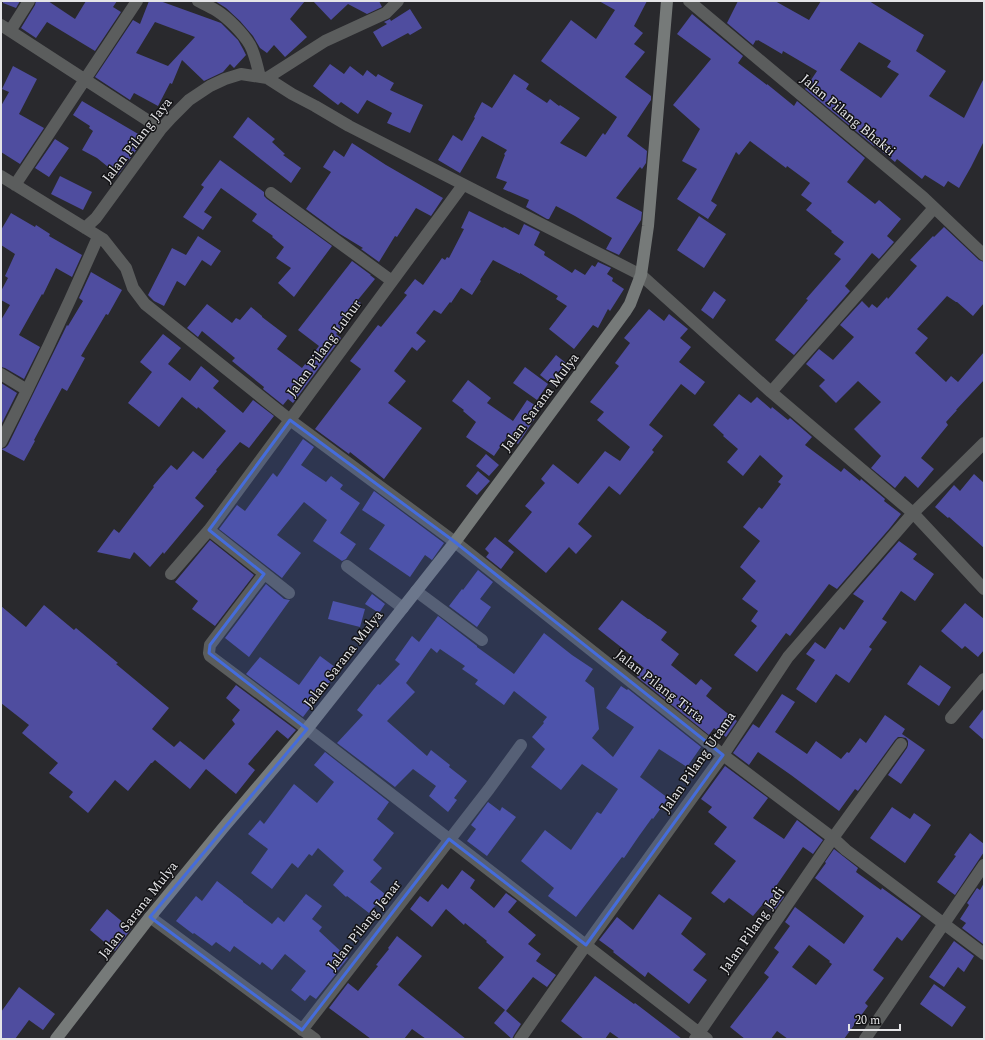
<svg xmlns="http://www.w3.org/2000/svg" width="985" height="1040" font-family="Spectral,serif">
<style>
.building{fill:#4f4d9f;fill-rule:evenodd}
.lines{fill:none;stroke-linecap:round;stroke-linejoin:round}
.street{stroke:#5b5d5d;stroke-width:12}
.secondary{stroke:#767a79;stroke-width:12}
.marked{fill:#456cdb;fill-opacity:0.2;stroke:#456cdb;stroke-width:3;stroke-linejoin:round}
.labels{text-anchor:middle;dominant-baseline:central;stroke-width:3;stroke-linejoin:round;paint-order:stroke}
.street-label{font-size:14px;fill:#e4e4e7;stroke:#121214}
</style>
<rect width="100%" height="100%" fill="#29292d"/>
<path class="building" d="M3 1H20L16 8 3 3Z
M36 1H48L75 19 86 1H117L113 7 121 12 95 51 47 22 36 38 21 28 35 5Z
M149 1H160L221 23 238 40 243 49 246 55 234 68 230 64 223 72 204 81 182 60 172 84 170 83 158 106 134 93 130 100 95 77 133 20 140 24ZM155 22 195 37 168 66 136 53Z
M215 1H305L290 19 307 37 285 57 274 45 267 53 260 48 253 36 240 21 226 8Z
M313 1H379L382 7 367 14 348 4 331 20Z
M599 1H647L634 26 643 33 634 44 645 52 625 77 651 96V100L627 136 647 151 646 163 642 169 640 167 616 198 642 212 641 220 619 255 606 249 612 238 575 216 556 206 549 219H547L526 207 529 200 503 189 507 182 496 178 505 155 504 154 507 150 482 136 460 173 438 160 453 135 462 141 475 118 474 117 482 102 492 108 514 74 529 84 526 89 547 103 550 99 559 106 560 105 580 118 560 143 586 157 603 133 605 135 617 117 541 61 571 20 596 39 615 10Z
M738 1H775L809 20 821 1H869L924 35 916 51 946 71 929 96 964 118 984 78V141L971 167 959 188 948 181 944 187 925 175 922 179 897 159 895 162 874 145V146L805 89 817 71 783 51 782 54 758 40 757 41 756 40 753 45 727 23ZM859 42 891 61 887 67 899 74 881 98 840 70Z
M410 9 422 28 410 35 408 33 382 47 373 32 387 24 384 22 390 19 391 21Z
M692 14 743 56 738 63 767 85V84L794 106 797 101 865 158 847 182 875 204 879 200 901 219 887 236 894 242 879 259 872 253 845 286 850 291 794 355 775 340 808 300 806 299 841 259 834 254 844 242 831 232 832 231 806 210 812 203 801 195 810 183 787 166 786 168 750 141 739 155 736 152 711 201 717 205 708 219 677 199 697 169 682 161 700 129 673 105 711 59 677 34Z
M330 64 344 74 350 66 363 76 367 70 376 77 378 74 394 83 390 90 423 105 410 133 387 123 392 113 367 100 358 114 341 102 338 105 313 86Z
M13 66 37 79 19 114 44 128 20 164 1 152V106L9 92 2 89Z
M82 101 145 138 118 175 97 158 82 150 93 131 89 128 90 126 73 115Z
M248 117 275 139 272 142 285 154 283 155 301 168 291 183 233 137Z
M55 139 69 148 49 177 35 168Z
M352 143 386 165 443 198 431 216 416 208 397 237 395 236 379 262 361 249 363 248 340 234 306 209 331 172 323 167 334 150 344 157Z
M220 160 264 192V196L267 199 332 246 294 297 278 283 291 268 276 258 284 247 272 237 273 236 252 221 257 214 221 188 204 212 212 217 203 230 183 217 204 187 201 185Z
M60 176 92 192 83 210 51 194Z
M469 211 503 228 504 227 519 235 524 224 540 232 534 245 545 252 544 255 572 273 575 269 585 275 592 265 595 267 598 262 611 268 607 274 613 278 612 281 624 289 610 311 608 309 598 328 593 325 574 349 549 329 567 306 556 299 558 296 520 273V274L493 260 480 280 481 281 472 295 461 288 451 303 450 302 441 314 434 310 416 333 426 341 417 351 412 347 394 371 406 381 388 403 422 428 384 479 350 452 349 454 315 429 361 369 350 361 378 325 381 327 407 295 404 293 415 279 423 285 442 258 445 260 447 257 449 258 464 229 461 228Z
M11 213 35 227 36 225 50 234 49 236 82 255 72 277 56 268 43 295 42 294 19 335 40 347 24 379 5 368 1 367V320L10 305 1 300V291L8 278 5 276 15 254 1 245V230Z
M699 216 726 234 704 268 677 250Z
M944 227 979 260 984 262V303L973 316 957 302H956L947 296 917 329 928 338 915 353 946 382 951 376 958 382 984 352V380L956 410H957L946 422 948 425 921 458 934 469 918 488 905 476 895 488 871 468 881 456 854 429 881 402 858 381 836 403 819 386 825 380 806 364 819 349 833 360 854 337 840 325 862 301 869 308 872 304 877 308 887 297 888 299 917 266 910 260 933 236 934 237Z
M198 236 221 251 211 266 202 260 185 286 177 281 164 306 154 301 148 295 172 248 186 255Z
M352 261 371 275H370L375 279 357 301 361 303 336 334 341 338 293 403 288 399 283 405 263 389 264 387 232 361 235 358 202 331 198 337 187 328 207 304 232 323 236 318 240 320 251 307 262 316V317L287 336 277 349 302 368 319 346 298 330Z
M91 272 122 290 108 315 106 314 81 356 85 358 67 391 62 388 34 440 35 441 24 461 1 449 5 448 8 445 67 325 68 326 83 301 79 298Z
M714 291 726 300 713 319 701 310Z
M649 309 664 321 669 314 688 329 680 338 691 347 679 362 705 382 695 395 681 384 649 425 663 436 652 450 654 452 620 495 609 486 578 524 592 536 576 554 569 547 546 573 508 541 532 512 525 506 545 483 541 479 553 464 578 484 605 451 620 461 630 447 597 420 604 412 590 402 619 366 615 363 630 343 624 338Z
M163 334 181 348 168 364 190 381 201 366 219 381 213 388 243 413 253 400 274 416 249 448 240 442 216 470 217 471 195 498 204 506 164 554 163 552 150 567 134 552 130 559 97 552 114 529 119 533 154 487 153 486 171 465 177 470 193 451 203 459 226 431 198 407 197 409 182 397 159 427 128 403 152 372 140 362Z
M556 355 571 367 555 387 540 375Z
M525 367 548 384 537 400 513 383Z
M468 380 491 398 487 403 513 421 527 400 541 409 518 444 507 437 494 456 466 437 476 422 463 411 464 410 452 401Z
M1 383 17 393 1 425Z
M739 394 751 403 757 397 771 409 772 407 788 420 790 418 812 437 805 445 841 472 844 468 860 481 861 479 885 499 884 501 901 514 890 528 837 589 829 584 790 636 786 633 757 672 734 655 757 626 751 621 758 611 742 599 756 581 740 567 760 541 743 527 759 507 762 509 781 484 778 482 783 476 760 455 743 476 727 462 738 449 723 436 724 435 713 425Z
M303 439 314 447 301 465 326 482 331 476 343 485 340 489 360 503 340 533 356 544 346 559 342 561 313 541 327 520 304 502 277 535 301 553 282 578 219 529 237 505 245 511 273 473 277 477Z
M486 454 499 465 489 476 476 466Z
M478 471 490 481 477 495 466 486Z
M974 474 984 483V548L949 517 948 518 935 507 954 485 960 491Z
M374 491 444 543 432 560 425 555 410 577 369 549 385 525 362 510Z
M495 537 514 552 501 569 486 557 489 553 485 549Z
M210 540 254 575 215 626 192 609 198 601 175 582Z
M899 541 917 554 913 559 934 574 915 601 901 591 882 619 887 622 869 647 872 649 849 683 836 674 816 703 796 689 815 660 806 654 815 642 825 649 840 627 844 630 864 601 853 594Z
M478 570 493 582 480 599 491 607 477 627 449 606 462 589 463 590Z
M266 584 284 599 290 600 249 657 225 638Z
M372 594 385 604 379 613 365 604Z
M622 600 648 619H649L667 632 661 640 679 654 671 665 696 685 701 679 712 688 706 696 737 721 726 737 714 728 709 735 637 677 644 668 630 657 631 655 598 629Z
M333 601 365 609 360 627 328 619Z
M965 603 984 619V650L978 657 965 646 962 649 941 631Z
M44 605 74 630 76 628 118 663 116 664 169 708 152 729 174 747 180 741 204 760 235 724 232 720 240 710 226 698 236 685 296 730 288 739 277 730 248 764 255 770 236 794 206 769 190 789 155 760 152 763H151L128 791 115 780 88 813 69 797 73 792 49 773 58 763 22 733 29 725 1 703V606L26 627Z
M438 616 477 646V647L514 674 544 633 572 655 593 669 585 681 594 688 599 729 592 738 613 757 634 727 606 708 621 686 627 690 628 689 701 747 687 767 659 749 640 777 668 798 653 819 652 818 639 836 624 858 622 857 576 917 548 896 554 888 521 861 545 830 571 850 597 812 601 814 618 789 582 764 561 790 531 767 545 749 532 737 544 723 543 722 547 717 514 691 504 705 475 684 478 680 462 669 465 666 440 649 437 653 431 648 406 683 415 692 387 721 427 756 431 750 450 765 449 767 467 781 454 798 457 800 448 812 429 796 436 786 413 769 395 787 337 743 363 715 357 710 373 690 378 684 380 685 400 664 395 660 412 636 419 642Z
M320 656 339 670 303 717 246 674 260 657 299 685Z
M920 665 951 687 939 706 907 684Z
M782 694 795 702 775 732 807 754 816 741 841 759 847 752 849 753 860 738 866 743 885 715 905 729 902 734 925 750 901 784 888 775 907 748 908 745V741L906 738 901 737H898L895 740 858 791 855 789 839 811 791 775 758 752 749 765 733 753 753 724 759 728Z
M984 708V740L969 727Z
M325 752 389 802 377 819 394 833 373 860 382 868 370 882 385 894 369 913 347 896 346 897 333 885 344 871 318 848 312 856 309 854 298 868 292 863 272 889 251 873 268 849 248 834 260 820 264 824 294 784 317 803 334 782 314 765Z
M725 766 768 798 753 818 784 839 797 820 823 840 813 854 803 847 774 889 784 897 773 912 763 904 753 916 729 898 724 903 711 893 736 861 714 844 727 827 708 812 712 807 701 799Z
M488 802 500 811 502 807 516 817 487 856 467 841 476 829 471 825Z
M892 807 910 819 914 813 931 825 905 863 870 838Z
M970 833 984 844V852L955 895 937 882 956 856 954 855Z
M834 849 858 868 856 872 881 890 882 888 921 916 902 941 897 937 873 970 884 978 865 1003 868 1006 844 1039H788L777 1031 771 1039H745L730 1027 769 977 764 973 779 952 774 948 790 926 785 922 795 907 844 944 864 916 815 878 826 863 825 862ZM809 945 830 961 829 962 832 964 816 985 792 967Z
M462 870 475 880 470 888 494 908 506 893 517 901 508 912 536 935 528 944 541 954 536 961 556 975 547 987 533 977 506 1011 521 1024 514 1035 512 1039 494 1023 505 1010 478 988 504 957 486 942 487 941 465 923 464 925 446 909 432 927 410 909 420 896 428 902 442 884 448 889Z
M217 881 243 901V902L272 924 278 917 284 922 306 894 322 906 312 919 322 927 319 931 348 958 335 974H336L316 999 310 995 305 1001 291 990 306 971 285 954 272 970 262 962 260 965 234 946 230 952 216 942 212 946 194 933 193 934 176 921 196 896 202 901Z
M984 883V942L983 944 962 928 966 923 960 919 969 905 967 903 977 888 980 890Z
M659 894 692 918 681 934 706 954 693 970 707 980 689 1004 648 972 645 977 613 952 614 951 599 940 617 917 633 930Z
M107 909 131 929 115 951 90 930Z
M397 936 422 956 398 985 466 1039H426L412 1029 404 1039H371L329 1008 348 983 358 991 378 966 376 965 389 949 388 948Z
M954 941 974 956 964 972 958 967 944 987 929 977Z
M595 976 634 1004 635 1003 682 1039H620L610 1032 605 1039H584L561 1021Z
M934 984 966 1007 952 1027 920 1004Z
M19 987 55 1014 43 1030 29 1020 15 1039H1V1012Z"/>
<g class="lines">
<path class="street" d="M198 1C204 4 211 7 217 11 228 18 243 33 250 45 255 54 257 66 260 77
M689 1 923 197 984 255
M1 25 161 129
M10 31 29 1
M267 78 325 41 386 13 398 1
M1 176 103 239 126 268 133 288 145 304 290 420 455 542 723 755 833 838 846 850 984 954
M15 185 137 1
M271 193 392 281
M85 228 96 218 161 129 171 118 189 100 210 86 225 79 241 74 267 78 292 94 315 106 349 126 641 275 771 392 913 513 984 589
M1 374 27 390
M771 392 934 208
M1 442C36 374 68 306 98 237
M209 530 289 593
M347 566 403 608
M171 574 209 530 463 185
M264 574 210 645 209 653 210 656 307 729 707 1039
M416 591 482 640
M951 718 984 679
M150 917 315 1039
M302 1030 489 789 521 745
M520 1039 586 945 723 755 788 657 913 513 984 443
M695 1039 833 838 901 744
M865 1039 984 865"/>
<path class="secondary" d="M56 1039 150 917 223 828 307 729 455 542 625 312 630 304 641 275 648 226 667 1"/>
</g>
<path class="marked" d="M290 420 455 542 723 755 586 945 449 839 302 1030 150 917 307 729 209 653 210 645 264 574 209 530Z"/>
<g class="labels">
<g class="street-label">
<text transform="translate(848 115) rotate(40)">Jalan Pilang Bhakti</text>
<text transform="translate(137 140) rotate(-52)">Jalan Pilang Jaya</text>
<text transform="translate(324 348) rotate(-54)">Jalan Pilang Luhur</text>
<text transform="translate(540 402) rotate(-53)">Jalan Sarana Mulya</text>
<text transform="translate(343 659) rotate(-52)">Jalan Sarana Mulya</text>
<text transform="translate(660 686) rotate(38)">Jalan Pilang Tirta</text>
<text transform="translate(698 762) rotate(-55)">Jalan Pilang Utama</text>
<text transform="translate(138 910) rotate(-52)">Jalan Sarana Mulya</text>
<text transform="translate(364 925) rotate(-52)">Jalan Pilang Jenar</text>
<text transform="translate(752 930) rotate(-55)">Jalan Pilang Jadi</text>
</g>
</g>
<rect width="985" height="1040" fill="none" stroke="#e4e4e7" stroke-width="4"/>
<path d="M849 1024v6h51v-6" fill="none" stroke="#e4e4e7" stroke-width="2"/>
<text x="855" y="1024" font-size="12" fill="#e4e4e7" stroke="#121214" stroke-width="3" paint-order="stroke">20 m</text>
</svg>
